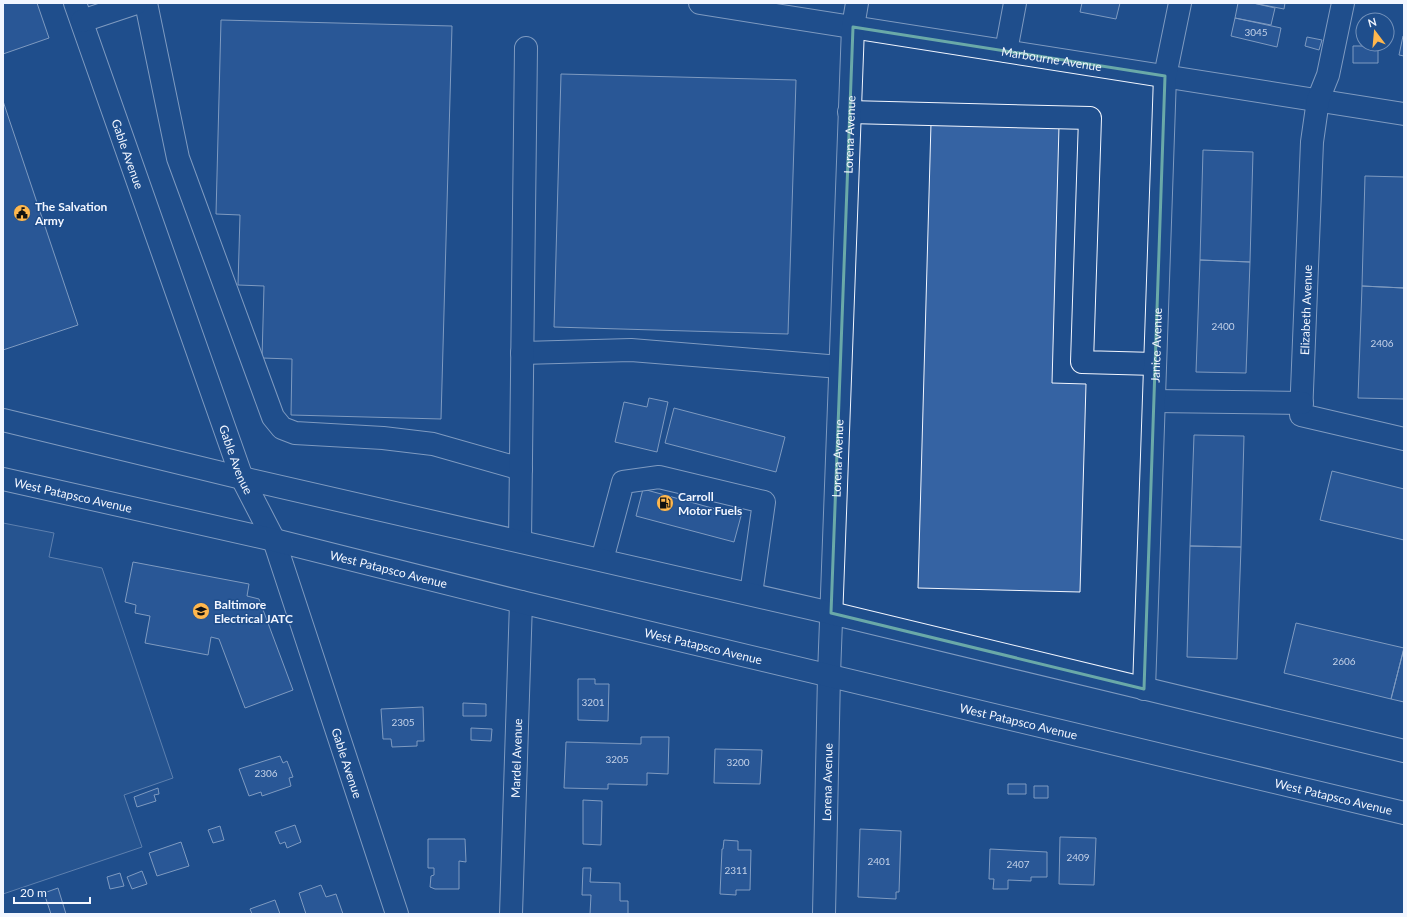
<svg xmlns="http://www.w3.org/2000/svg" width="1407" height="917" font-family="Lato,sans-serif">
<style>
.pitch{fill:#305b95;stroke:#a8bbd7}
.building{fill:#3563a3;stroke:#f2f6ff}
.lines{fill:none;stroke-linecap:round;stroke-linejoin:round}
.minor-casing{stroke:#f2f6ff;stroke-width:24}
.major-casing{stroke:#f2f6ff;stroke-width:24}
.minor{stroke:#1f4e8c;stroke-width:22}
.major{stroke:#1f4e8c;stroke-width:22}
.marked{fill:none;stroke:#6aa9a8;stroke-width:3;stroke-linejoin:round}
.labels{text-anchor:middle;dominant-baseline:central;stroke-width:3;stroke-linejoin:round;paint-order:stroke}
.number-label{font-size:10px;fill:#c3d1e8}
.street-label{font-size:12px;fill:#f2f6ff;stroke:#1f4e8c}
.poi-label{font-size:12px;font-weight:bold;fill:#f2f6ff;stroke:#1f4e8c;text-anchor:start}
</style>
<rect width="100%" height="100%" fill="#1f4e8c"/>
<path class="pitch" d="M3 523 54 533 49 557 102 568 173 778 124 795 142 847 3 894Z"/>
<path class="building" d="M3 3H37L49 38 3 54Z
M1082 3H1120L1116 19 1080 12Z
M1238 3H1253L1275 8 1271 25 1235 18Z
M1253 3H1285L1284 9Z
M1235 18 1281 28 1277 47 1231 36Z
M221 20 452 26 441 419 291 415 292 359 262 358 264 286 238 285 240 215 216 214Z
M1403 36H1404V56L1399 55Z
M1307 37 1322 40 1319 50 1305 46Z
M1353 46H1378V63H1353Z
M561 74 796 80 788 334 554 327Z
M3 101 78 325 3 350Z
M931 123 1059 126 1052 383 1086 384 1080 592 918 588Z
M1203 150 1253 152 1250 262 1200 260Z
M1365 176 1404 177V288L1362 286Z
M1200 260 1250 262 1246 373 1196 372Z
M1362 286 1404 288V399L1358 398Z
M649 398 668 402 657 452 615 442 624 402 647 407Z
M674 408 785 437 776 472 665 443Z
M1194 435 1244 436 1241 547 1190 546Z
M1332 471 1404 489V540L1320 520Z
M643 489 741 516 734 542 636 516Z
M1190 546 1241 547 1237 659 1187 657Z
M133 562 249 584 247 596 259 599 293 690 245 708 219 639 211 637 208 655 145 643 150 616 135 613 136 605 125 602Z
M1296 623 1404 648 1391 699 1284 673Z
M1404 648V702L1391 699Z
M578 679H595V684H609L608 721 578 720Z
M463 703 486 704V716H463Z
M423 707 424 741H417V746L392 747 391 739H383L381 709Z
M471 728 492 729 491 741 471 740Z
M641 737H669L668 774 647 773V785L608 784V789L564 788 566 742 641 744Z
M715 749 762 750 760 784 714 783Z
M280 756 283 763 287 761 293 777 289 778 291 786 262 796 261 792 249 796 239 769Z
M1008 784H1026V794H1008Z
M1034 786H1048V798H1034Z
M158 788 159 794 154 795 156 801 137 807 134 797Z
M583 800 602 801 601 845 583 844Z
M295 825 301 842 287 848 285 842 280 844 275 832Z
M220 826 224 840 213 843 208 830Z
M860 829 901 831 899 892H896V899L858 897Z
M1060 837 1096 838 1094 885 1059 884Z
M428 839H465L466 862 459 861V889H435L430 887 431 876 434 875V868H428Z
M724 840 738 841V850H751L750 890H736V895L720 894 722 849H723Z
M181 842 189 866 157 876 149 853Z
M990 849 1047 852V877H1031V881L1008 880V889H993L994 879H989Z
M583 868H591L590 882 620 883V901H628V914H590L591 895H582Z
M142 871 147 884 132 889 127 877Z
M120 873 124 886 110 889 107 877Z
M321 885 326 897 336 894 343 914H306L299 893Z
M58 888 66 914H51L44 893Z
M275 900 280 914H252L250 909Z"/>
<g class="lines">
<g class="minor-casing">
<g id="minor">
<path id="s1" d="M75 3 242 478 274 540 397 914"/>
<path d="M146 3 178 158 273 417 282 428 295 433 383 438 433 444 521 469"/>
<path id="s2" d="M700 3 1404 114"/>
<path d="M1343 3 1328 75 1318 100 1312 142 1301 415 1404 439"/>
<path d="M82 21 136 3"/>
<path d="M1006 51 1015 3"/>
<path d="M849 112 1090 118 1082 362 1155 364"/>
<path d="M522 353 631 350 840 367"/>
<path d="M1154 401 1302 403"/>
<path d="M520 541 526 48"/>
<path d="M602 560 623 482 659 477 764 502 751 594"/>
<path id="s3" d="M1144 689 1165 76 1180 3"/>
<path id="s4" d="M511 914 521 602"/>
<path id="s5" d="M824 914 829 675 853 27 857 3"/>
</g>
</g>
<g class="major-casing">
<g id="major">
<path d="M3 420 242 478 831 613 1404 751"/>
<path id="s6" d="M3 479 274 540 521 602 1404 813"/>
</g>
</g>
<use href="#minor" class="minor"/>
<use href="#major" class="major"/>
</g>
<path d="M0 0H1407V917H0ZM853 27 1165 76 1144 689 831 613Z" fill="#1f4e8c" fill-opacity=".55" fill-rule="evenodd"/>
<path class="marked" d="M853 27 1165 76 1144 689 831 613Z"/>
<defs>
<g id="civic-disc" transform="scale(0.9)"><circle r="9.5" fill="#ffb74d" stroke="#1f4e8c"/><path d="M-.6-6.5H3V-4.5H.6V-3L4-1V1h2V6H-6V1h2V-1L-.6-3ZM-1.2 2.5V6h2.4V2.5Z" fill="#111"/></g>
<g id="fuel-disc" transform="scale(0.9)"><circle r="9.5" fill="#ffb74d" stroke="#1f4e8c"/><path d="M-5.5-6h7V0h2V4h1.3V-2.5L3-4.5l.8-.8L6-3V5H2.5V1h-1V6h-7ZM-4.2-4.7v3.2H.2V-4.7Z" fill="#111"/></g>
<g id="school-disc" transform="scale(0.9)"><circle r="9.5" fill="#ffb74d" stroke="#1f4e8c"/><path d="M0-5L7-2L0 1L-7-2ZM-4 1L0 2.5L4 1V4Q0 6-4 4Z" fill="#111"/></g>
</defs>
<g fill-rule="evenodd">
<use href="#civic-disc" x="22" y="213"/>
<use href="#fuel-disc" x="665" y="503"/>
<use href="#school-disc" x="201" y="611"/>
</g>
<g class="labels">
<g class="number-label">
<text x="1256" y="32">3045</text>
<text x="1223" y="326">2400</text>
<text x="1382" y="343">2406</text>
<text x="1344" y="661">2606</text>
<text x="593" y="702">3201</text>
<text x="403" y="722">2305</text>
<text x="617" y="759">3205</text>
<text x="738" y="762">3200</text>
<text x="266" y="773">2306</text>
<text x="1078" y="857">2409</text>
<text x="879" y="861">2401</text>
<text x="1018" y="864">2407</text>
<text x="736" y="870">2311</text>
</g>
<g class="street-label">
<text stroke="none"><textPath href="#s2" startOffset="356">Marbourne Avenue</textPath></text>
<text stroke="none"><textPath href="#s5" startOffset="780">Lorena Avenue</textPath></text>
<text stroke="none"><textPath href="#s1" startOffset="160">Gable Avenue</textPath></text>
<text transform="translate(1306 310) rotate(-88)">Elizabeth Avenue</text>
<text stroke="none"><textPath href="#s3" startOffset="344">Janice Avenue</textPath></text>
<text stroke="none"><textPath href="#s1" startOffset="484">Gable Avenue</textPath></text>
<text stroke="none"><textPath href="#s5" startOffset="456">Lorena Avenue</textPath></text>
<text stroke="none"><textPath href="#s6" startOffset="72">West Patapsco Avenue</textPath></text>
<text stroke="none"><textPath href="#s6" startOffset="396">West Patapsco Avenue</textPath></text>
<text stroke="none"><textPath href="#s6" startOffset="720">West Patapsco Avenue</textPath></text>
<text stroke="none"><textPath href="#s6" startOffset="1044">West Patapsco Avenue</textPath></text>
<text stroke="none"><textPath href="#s4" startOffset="156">Mardel Avenue</textPath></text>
<text stroke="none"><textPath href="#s1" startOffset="808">Gable Avenue</textPath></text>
<text stroke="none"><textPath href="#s5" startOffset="132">Lorena Avenue</textPath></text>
<text stroke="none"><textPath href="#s6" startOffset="1368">West Patapsco Avenue</textPath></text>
</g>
<g class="poi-label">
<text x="35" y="206">The Salvation<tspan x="35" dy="14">Army</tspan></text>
<text x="678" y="496">Carroll<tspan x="678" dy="14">Motor Fuels</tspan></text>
<text x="214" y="604">Baltimore<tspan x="214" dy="14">Electrical JATC</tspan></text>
</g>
</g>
<rect width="1407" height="917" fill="none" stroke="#f2f6ff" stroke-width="8"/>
<g transform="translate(1375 32) rotate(344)"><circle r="19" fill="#1f4e8c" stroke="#7391ba"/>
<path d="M0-3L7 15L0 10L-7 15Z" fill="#ffb74d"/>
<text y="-6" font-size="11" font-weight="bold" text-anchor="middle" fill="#f2f6ff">N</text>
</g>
<path d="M14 897v6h76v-6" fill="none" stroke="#f2f6ff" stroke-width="2"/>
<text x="20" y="897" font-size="12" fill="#f2f6ff" stroke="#1f4e8c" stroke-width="3" paint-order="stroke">20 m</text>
</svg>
